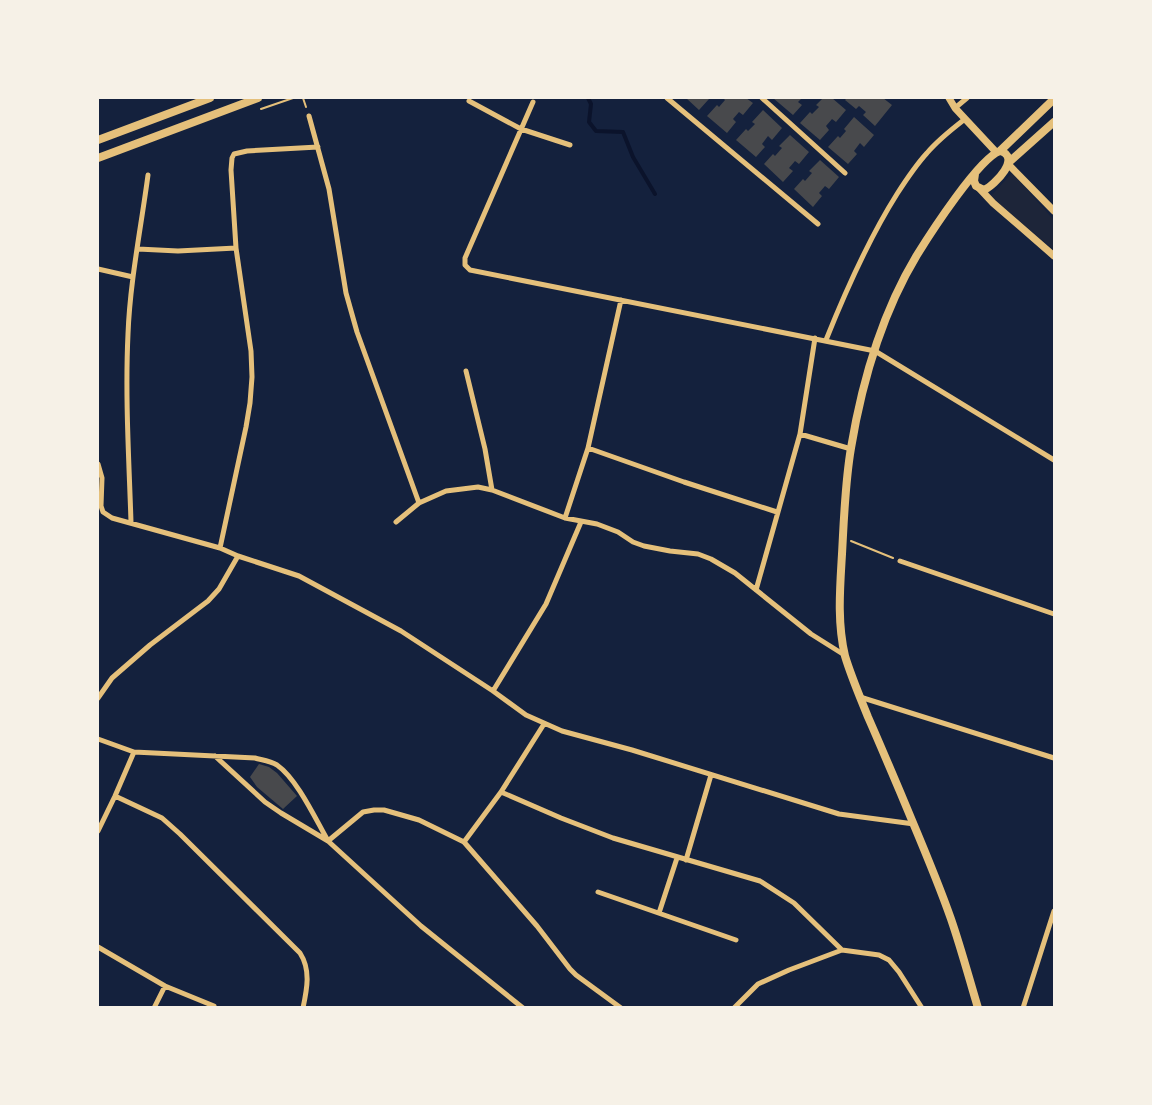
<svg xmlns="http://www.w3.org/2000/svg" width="1152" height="1105" font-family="'Times New Roman',serif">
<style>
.green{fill:#1d2539}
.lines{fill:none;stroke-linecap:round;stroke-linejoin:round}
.stream{stroke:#0b132b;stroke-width:4}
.building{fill:#48494c}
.path{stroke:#e5c07b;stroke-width:2}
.minor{stroke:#e5c07b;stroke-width:5}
.tertiary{stroke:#e5c07b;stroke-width:7}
.secondary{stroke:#e5c07b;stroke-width:8}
.primary{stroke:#e5c07b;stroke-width:8}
</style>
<rect width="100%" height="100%" fill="#14213d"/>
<path class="green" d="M1012 173 1054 220V250L990 197Z"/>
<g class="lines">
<path class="stream" d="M588 98 591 104 589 122 596 131 623 132 633 157 655 194"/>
</g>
<path class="building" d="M686 98H707L709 99 699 110Z
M723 98H746L753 103 743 115 739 112 733 119 736 122 727 133 707 116 717 105 719 107 725 100Z
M773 98H802L798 102 802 105 793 115Z
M823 98H832L846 110 836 122 832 119 826 126 829 130 820 140 800 123 810 112 812 114 819 107 816 105Z
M847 98H883L892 105 875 126 863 115 866 112 859 106 856 109 845 100Z
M763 110 782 128 772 140 768 136 762 144 765 147 756 157 736 140 746 129 748 131 755 124 752 122Z
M854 117 874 135 864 147 860 143 854 151 857 154 848 164 828 147 838 136 840 138 846 131 844 129Z
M790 135 809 152 799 164 795 161 789 168 793 171 783 182 764 164 773 154 775 156 782 148 779 146Z
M820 160 839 177 829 189 825 186 819 193 822 196 813 207 794 189 803 179 805 181 812 173 809 171Z
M259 764 269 767 277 773 297 796 283 809 257 787 250 777Z"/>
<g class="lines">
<path class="path" d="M303 98 306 107
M261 109 293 98
M851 541 893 558"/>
<path class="minor" d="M667 98 818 224
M762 98 845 173
M469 101 521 129 570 145
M533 102 465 258V265L470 270 875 351 1054 460
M955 108 967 98
M309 116 329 189 346 293 357 332 419 503
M138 249 178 251 236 248
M98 269 133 277
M826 340C846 290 868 240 897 194 906 180 916 165 927 153 938 140 952 129 965 119
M466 371 485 449 492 490
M800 434 851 449
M588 448 684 482 777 512
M98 464 102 478 101 506 103 512 112 518 220 548 238 556 299 576 401 631 493 691 526 715 562 731 632 750 839 814 914 824
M565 518 588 448 621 300
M131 522C129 460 125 397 128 334 130 281 141 228 148 175
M396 522 419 503 446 491 478 487 492 490 565 518 597 524 618 532 633 542 644 546 670 551 698 554 711 559 735 573 811 634 846 656
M220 548 246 427 250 403 252 377 251 351 236 248 231 170 232 158 234 154 247 151 318 147
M900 561 1054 614
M756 590 800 434 815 338
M493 691 546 604 581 522
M860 697 1054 758
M98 698 112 678 150 645 208 601 219 589 238 556
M98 739 134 752 255 758C262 760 270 761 277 765 297 779 315 818 327 839
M215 756 265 802 281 813 328 841 421 926 523 1008
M501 792 561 818 613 838 760 881 794 903 842 950
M115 796 162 818 180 834 300 953C311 970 307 989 303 1008
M98 831 115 796 134 752
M328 841 363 812 374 810H384L419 820 464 842 537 926 570 969 576 975 621 1008
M464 842 501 792 544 724
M686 860 711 775
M598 892 736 940
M659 913 677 858
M98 947 165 986 214 1006
M154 1008 165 986
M734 1008 758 984 789 970 842 950 879 955 889 960 899 972 922 1008
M1023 1008 1054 911"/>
<path class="tertiary" d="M949 98 955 108 996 152
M1008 164 1054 211
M979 188 993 203 1054 256"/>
<path class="secondary" d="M1008 163 1054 122
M975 174 974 181 976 186 984 190C995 185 1022 157 1000 151
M978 1008C969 978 961 948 951 919 936 876 918 835 901 794 890 768 879 742 868 717 860 697 851 676 845 656 837 622 840 588 842 554 844 518 845 483 851 448 862 382 882 313 917 255 930 234 979 158 1000 151L1054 99"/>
<path class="primary" d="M98 140 210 98
M98 158 258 98"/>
</g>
<rect width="1152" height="1105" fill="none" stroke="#f6f1e7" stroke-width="198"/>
</svg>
